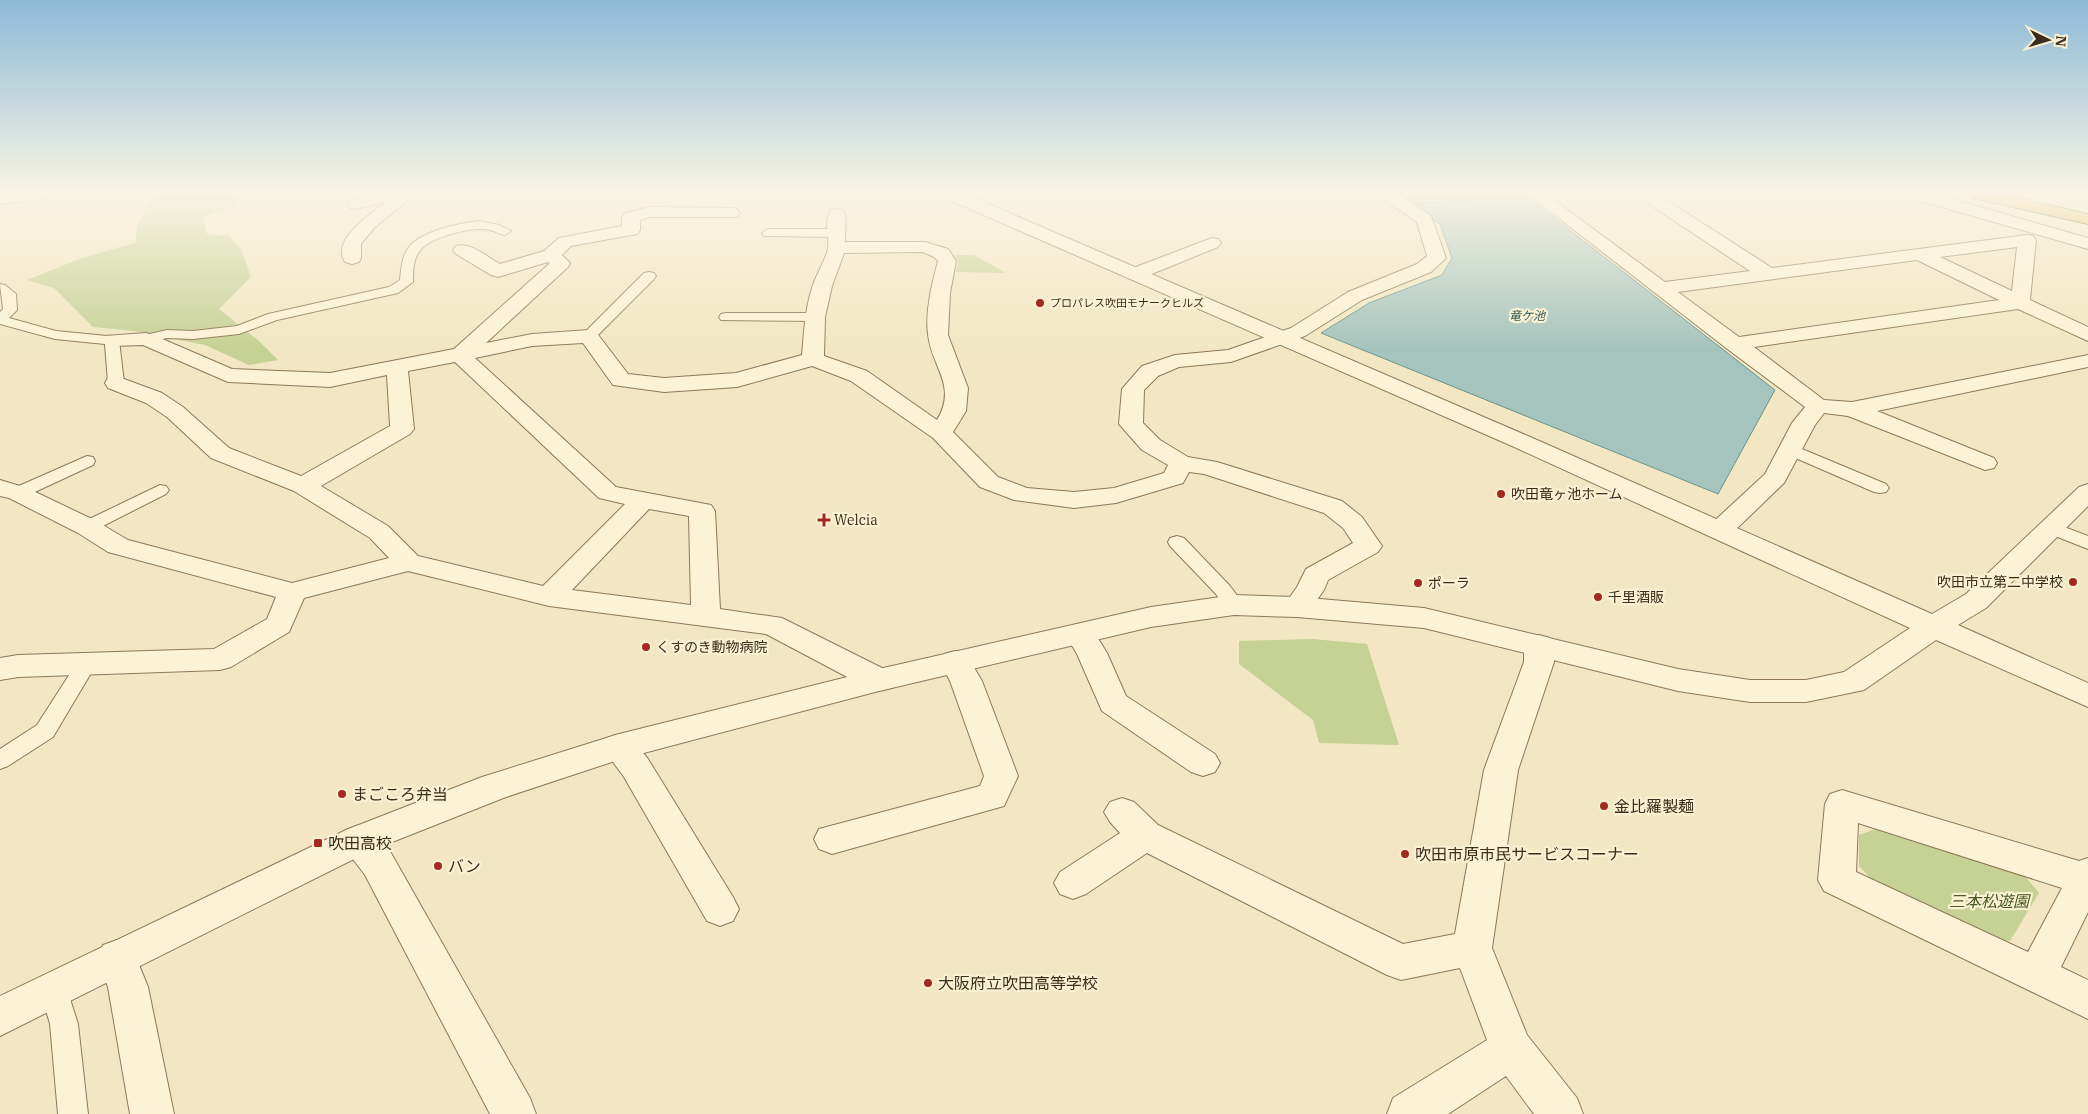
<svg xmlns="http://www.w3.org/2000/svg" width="2088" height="1114" font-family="'IBM Plex Serif','Noto Sans JP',serif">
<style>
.green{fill:#c6d195}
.water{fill:#a5c4bd;stroke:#6a948d}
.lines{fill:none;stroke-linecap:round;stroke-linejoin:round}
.service-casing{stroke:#8e7857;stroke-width:2}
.minor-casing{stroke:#8e7857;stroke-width:2}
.tertiary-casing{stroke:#8e7857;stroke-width:2}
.motorway-casing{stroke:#5b462c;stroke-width:2}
.service{fill:#fcf3d6;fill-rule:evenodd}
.minor{fill:#fcf3d6;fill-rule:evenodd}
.tertiary{fill:#fcf3d6;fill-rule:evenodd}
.motorway{fill:#e9b04b;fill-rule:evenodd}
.poi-dot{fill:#a32a21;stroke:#f9f1d2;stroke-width:2}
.labels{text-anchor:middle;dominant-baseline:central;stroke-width:4.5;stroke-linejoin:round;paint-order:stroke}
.far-poi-label{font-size:11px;fill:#3c2e1d;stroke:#f9f1d2;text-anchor:start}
.far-water-label{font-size:12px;font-style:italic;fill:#2b5d5d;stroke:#f9f1d2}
.poi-label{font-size:14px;fill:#3c2e1d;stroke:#f9f1d2;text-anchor:start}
.near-poi-label{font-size:16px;fill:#3c2e1d;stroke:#f9f1d2;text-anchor:start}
.near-park-label{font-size:16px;font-style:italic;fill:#485b21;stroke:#f9f1d2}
</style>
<rect width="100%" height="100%" fill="#f2e7c2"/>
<path class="green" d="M155 194H242L236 203 203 218 207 234 229 236 241 250 251 277 219 309 258 340 278 360 249 365 205 345 134 331 93 327 54 288 27 280 82 258 135 243 138 223Z
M1397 194H1523L1526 196 1413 204Z
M955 255H974L1006 273 956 272 958 262Z
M1313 639 1367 644 1399 745 1319 743 1313 720 1239 664V641Z
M1878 828 2024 875 2039 893 2010 941 1984 937 1877 885 1859 866V835Z"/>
<path class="water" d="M1526 196 1775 390 1718 494 1321 333 1369 303 1442 275 1452 258 1440 224 1413 204Z"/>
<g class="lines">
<g class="service-casing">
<path id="service" d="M479 221 499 225 511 231 505 235C497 233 491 229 483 229 467 228 427 238 419 252 413 260 413 273 413 282L398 293 277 320 239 334 193 339 167 338 146 343 141 342 139 339 141 336 167 330 193 331 237 326 268 314 389 287 400 280C401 269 402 256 409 247 422 231 460 223 479 221Z
M768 229H835L841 233 835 237 764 236 762 233Z
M649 272 654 273 656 276 654 279 594 339H584L582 336 584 333 644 273Z
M0 284 5 285 16 294 17 310 9 318 56 331 117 337 119 340 124 383 121 386H111L108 383 105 344 55 339 0 324V312L3 309Z
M726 313H815L822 317 815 321 721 320 719 317 721 314Z
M1790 444 1886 484 1889 488 1886 492 1880 493 1874 492 1784 453 1782 449 1784 445Z
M87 456 93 457 95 461 93 465 24 497 18 498 12 497 9 493 12 489Z
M160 485 166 486 169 490 166 494 93 531 87 533 81 531 78 527 81 523Z
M2051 522 2088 536V549L2045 532 2042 528 2045 524Z
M1177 536 1184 538 1230 586 1244 605 1241 610 1234 612 1227 610 1216 594 1170 546 1168 542 1170 538Z
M87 656 94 658 97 663 53 737 8 766 0 769V749L37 725 80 658Z
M54 976 64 980 78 1024 88 1114H58L50 1024 40 989 44 980Z"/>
</g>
<g class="minor-casing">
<path id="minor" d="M3 194H48L46 198 40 199 3 204 0 203V195Z
M376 194H415L374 228 361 244V258L359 262 352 264 345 262C330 240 372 213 387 201L356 209 350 208 348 204 350 200Z
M1379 194H1398L1431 216 1446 258 1431 272 1362 300 1305 336 1231 362 1179 367 1158 376 1144 390 1143 423 1160 440 1188 457 1217 462 1342 501 1362 517 1382 546 1378 552 1328 580 1324 590 1307 614 1297 617 1287 614 1283 607 1297 587 1306 569 1353 543 1343 528 1324 513 1204 474 1189 472 1183 483 1116 503 1074 508 1014 500 980 487 933 438 851 381 812 366 737 387 664 392 613 385 583 343 532 346 475 358 616 487 711 505 715 511 720 609 782 618 890 672 895 680 890 688 879 691 868 688 766 634 549 606 408 571 304 598 289 632 231 667 220 670 18 677 0 680V658L18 655 214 649 267 619 276 597 108 552 78 533 9 498 0 496V480L27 488 96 521 128 540 292 583 389 558 370 538 294 491 211 458 167 417 146 403 108 388 105 383 108 378 116 376 162 393 183 407 229 448 301 476 390 426 387 375 330 387 228 382 143 345 112 346 105 344 101 340 105 336 146 333 153 335 232 369 330 373 454 349 550 263 548 262 498 277 491 275 456 254 453 250 456 246C471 242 487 257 500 264L544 251 559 238 622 226V217L625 213 649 207 731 208 737 209 740 213 737 217H650L640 220V230L637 234 571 246 562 255 570 263 568 267 486 343 532 334 589 330 596 332 628 374 664 378 736 373 802 355C804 332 805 308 813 285 817 273 825 261 828 249 830 236 823 222 831 210L837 209 843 210C848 218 844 233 845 242H925L948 249 956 261 950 293 948 335 968 388 966 411 953 432 998 477 1027 488 1074 492 1114 488 1164 473 1168 465 1142 450 1119 424 1122 389 1142 366 1175 355 1228 350 1291 328 1348 292 1417 264 1427 256 1417 222 1381 198ZM923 252 934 257 938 261C932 284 925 311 928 334 931 367 958 385 937 420L867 371 824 356 825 317 832 286 844 253ZM455 362 599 498 625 504 543 586 418 556 388 526 321 486 410 434 414 429 408 371ZM649 509 689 516 691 605 572 590Z
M1528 194H1546L1665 282 1750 271 1640 198 1638 194H1657L1772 268 2027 235 2033 236 2036 240 2030 300 2088 327V341L2018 309 1754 347 1824 400 1852 402 2088 355V367L1877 411 1994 458 1997 463 1994 468 1985 470 1848 416 1824 413 1815 425 1784 483 1729 536 1720 538 1711 536 1707 530 1711 524 1765 474 1792 423 1805 407 1726 348ZM2017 247 2012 291 1940 257ZM1917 260 1999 300 1739 337 1678 292Z
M1908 194H1934L2088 238V249L1910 198Z
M1212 238 1218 239 1221 243 1218 247 1142 278 1135 280 1128 278 1125 274 1128 270Z
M1080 624 1091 627 1107 653 1126 696 1215 754 1220 763 1215 772 1203 776 1191 772 1102 711 1077 654 1065 634 1069 627Z
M1539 635 1550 638 1554 645V662L1518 770 1492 948 1527 1035 1577 1098 1583 1114H1534L1506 1076 1448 1114H1387L1393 1098 1487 1040 1460 968 1401 980 1387 975 1147 853 1086 894 1073 899 1060 894 1054 883 1060 872 1120 833 1110 822 1104 812 1110 802 1122 798 1134 802 1158 825 1403 944 1455 934 1484 770 1524 662V645L1528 638Z
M955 651 966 654 982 681 1018 776 1004 806 832 854 819 849 814 839 819 829 980 786 984 776 950 681 940 662 944 654Z
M619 734 631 738 648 759 733 897 739 909 733 921 720 926 707 921 624 777 602 747 607 738Z
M1842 790 2079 861 2088 858V912L2061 967 2088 980V1019L1824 891 1818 880 1825 804 1830 794ZM1858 823 2062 888 2028 952 1856 872Z
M359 825 372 830 391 853 530 1098 536 1114H490L365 875 346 850 341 840 346 830Z
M117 940 131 945 148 987 174 1114H130L108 987 97 958 103 945Z"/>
</g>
<g class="tertiary-casing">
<path id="tertiary" d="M943 194H965L1528 436 1932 614 1966 594 2079 487 2088 484V506L1986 608 1958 625 2088 683V707L1936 640 1864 690 1806 702H1750L1678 691 1424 628 1297 617 1234 615 1151 627 879 691 621 759 506 797 372 850 0 1036V996L346 830 482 777 619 734 879 669 1151 607 1234 595 1297 597 1424 608 1678 669 1750 680H1806L1844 672 1910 628 1512 446 945 198Z"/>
</g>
<g class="motorway-casing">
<path id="motorway" d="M1971 194H2000L2088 214V224L1973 198Z"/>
</g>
<use href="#service" class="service"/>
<use href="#minor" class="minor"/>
<use href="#tertiary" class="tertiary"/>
<use href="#motorway" class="motorway"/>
</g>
<linearGradient id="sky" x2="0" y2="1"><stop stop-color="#8dbad7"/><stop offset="0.55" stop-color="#f9f4e4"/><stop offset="1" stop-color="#f9f4e4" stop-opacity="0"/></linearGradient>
<rect width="2088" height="350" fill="url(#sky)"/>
<g class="poi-dot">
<circle cx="1040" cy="303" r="5"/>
<circle cx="1501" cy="494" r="5"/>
<path d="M821.5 512.5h5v5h5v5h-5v5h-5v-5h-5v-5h5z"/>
<circle cx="2073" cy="582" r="5"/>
<circle cx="1418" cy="583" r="5"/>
<circle cx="1598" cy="597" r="5"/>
<circle cx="646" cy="647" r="5"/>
<circle cx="342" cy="794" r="5"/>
<circle cx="1604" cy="806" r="5"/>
<rect x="313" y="838" width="10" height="10" rx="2.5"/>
<circle cx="1405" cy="854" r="5"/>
<circle cx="438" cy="866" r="5"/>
<circle cx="928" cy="983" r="5"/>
</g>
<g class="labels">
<g class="far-poi-label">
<text x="1050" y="303">プロパレス吹田モナークヒルズ</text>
</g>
<g class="far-water-label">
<text x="1527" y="315">竜ケ池</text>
</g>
<g class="poi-label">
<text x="1511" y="494">吹田竜ヶ池ホーム</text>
<text x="834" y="520">Welcia</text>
<text x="2063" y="582" text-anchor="end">吹田市立第二中学校</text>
<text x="1428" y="583">ポーラ</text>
<text x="1608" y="597">千里酒販</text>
<text x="656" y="647">くすのき動物病院</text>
</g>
<g class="near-poi-label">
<text x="352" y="794">まごころ弁当</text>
<text x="1614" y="806">金比羅製麺</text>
<text x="328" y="843">吹田高校</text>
<text x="1415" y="854">吹田市原市民サービスコーナー</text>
<text x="448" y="866">バン</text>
<text x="938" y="983">大阪府立吹田高等学校</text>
</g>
<g class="near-park-label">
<text x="1989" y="901">三本松遊園</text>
</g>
</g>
<g transform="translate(2048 40) rotate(95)" stroke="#f9f1d2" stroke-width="4" paint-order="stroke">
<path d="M0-4L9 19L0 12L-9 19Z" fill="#3c2e1d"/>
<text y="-8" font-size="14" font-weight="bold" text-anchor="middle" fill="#3c2e1d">N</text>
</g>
</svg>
